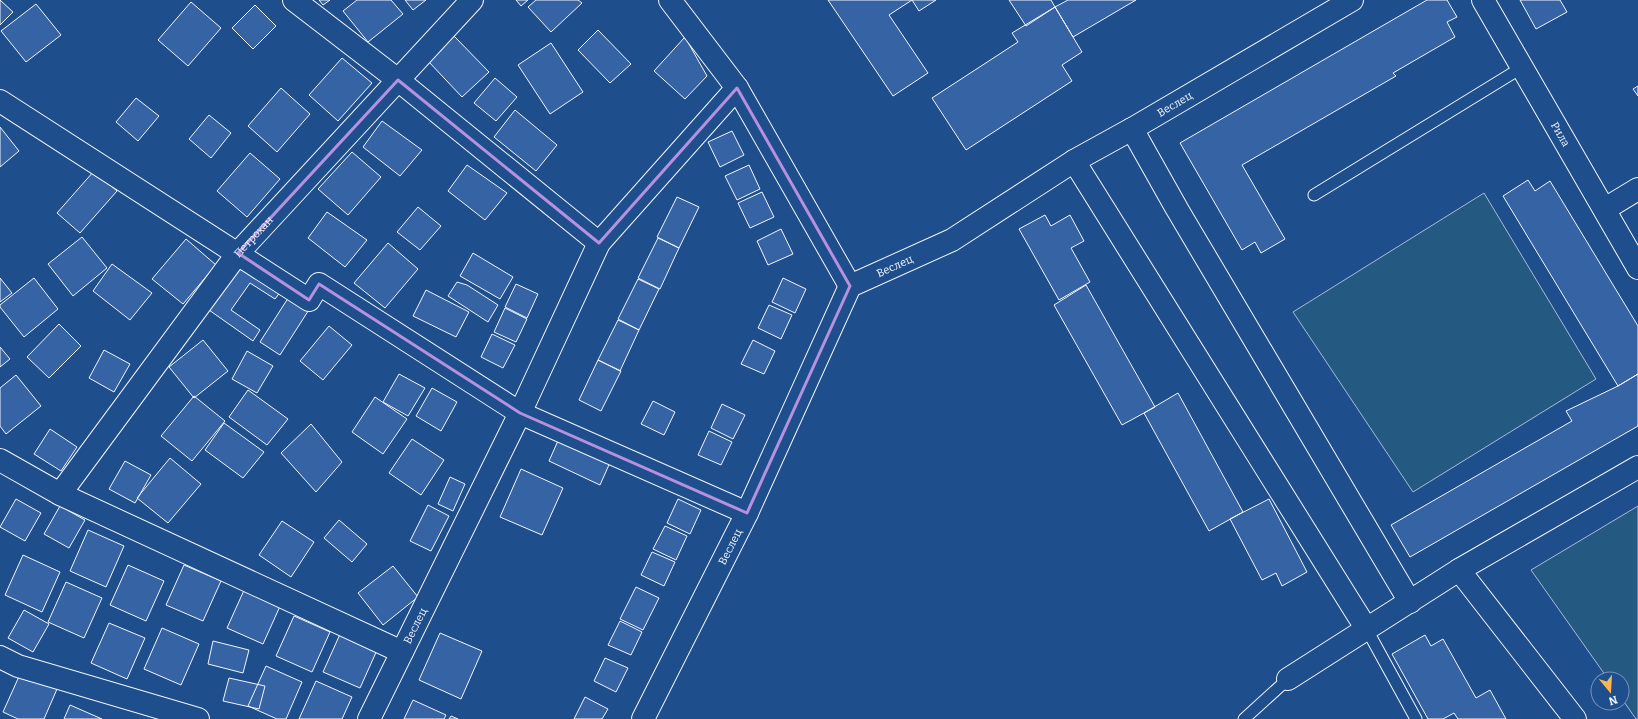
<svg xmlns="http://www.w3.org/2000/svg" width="1638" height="719" font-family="Bitter,serif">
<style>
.green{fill:#245a82;stroke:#a8bbd7}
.building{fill:#3563a3;stroke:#f2f6ff}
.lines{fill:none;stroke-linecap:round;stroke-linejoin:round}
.service-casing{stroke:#f2f6ff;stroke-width:13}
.minor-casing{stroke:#f2f6ff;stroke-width:24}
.service{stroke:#1f4e8c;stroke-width:11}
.minor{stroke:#1f4e8c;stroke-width:22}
.marked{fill:none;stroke:#b691df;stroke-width:3;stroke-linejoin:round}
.labels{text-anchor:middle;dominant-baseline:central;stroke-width:3;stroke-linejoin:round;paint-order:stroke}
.street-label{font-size:11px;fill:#f2f6ff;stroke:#1f4e8c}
</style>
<rect width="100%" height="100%" fill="#1f4e8c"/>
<path class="green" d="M1484 193 1596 379 1413 492 1293 312Z
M1638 506V719H1636L1622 699V679H1608L1531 570Z"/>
<path class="building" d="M0 0 13 12 0 25Z
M319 0H330L323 5Z
M357 0H391L403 14 368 42 343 11Z
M405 0H426L413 10Z
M516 0H528L521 6Z
M536 0H578L582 3 551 32 528 7Z
M828 0H936L919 11 912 0 889 15 928 73 893 96Z
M1009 0H1051L1055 7 1026 26Z
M1068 0H1136L1073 37 1055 7Z
M1427 0H1447L1457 17 1447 22 1455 37 1393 73 1396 76 1242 165 1285 239 1261 253 1255 242 1242 250 1180 143Z
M1520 0H1560L1567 12 1536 29Z
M191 2 221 28 188 66 158 40Z
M36 4 61 35 26 62 1 31Z
M255 5 276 26 253 49 232 28Z
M1055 7 1082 52 1062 65 1072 81 966 150 932 98 1018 42 1012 33Z
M598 30 631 64 610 83 578 50Z
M454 36 489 72 462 97 428 61Z
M685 37 707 76 685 99 654 71Z
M551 43 583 92 550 114 518 65Z
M342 58 372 83 338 121 309 95Z
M495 78 517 97 496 121 474 103Z
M1638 86V96L1633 89Z
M281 88 310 114 277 152 248 126Z
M136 98 159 116 138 141 116 122Z
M515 110 557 145 536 171 494 137Z
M209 115 231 133 211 158 189 139Z
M382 121 422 150 400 176 363 147Z
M0 127 19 151 0 167Z
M732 131 744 155 720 167 708 142Z
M352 152 381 177 348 215 318 189Z
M250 153 280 179 247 217 217 191Z
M467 165 507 193 485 220 448 191Z
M749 165 760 189 737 200 725 176Z
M94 171 117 191 80 233 57 213Z
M1528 180 1535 191 1550 181 1638 326V374L1618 386 1503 196Z
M762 192 774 217 750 228 738 203Z
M677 197 699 207 679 248 657 237Z
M418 207 441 226 420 250 397 232Z
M327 212 367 240 345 267 308 238Z
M1045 215 1051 226 1070 215 1084 241 1071 248 1090 282 1059 300 1019 229Z
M781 229 793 254 768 265 757 241Z
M82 237 107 268 73 296 48 264Z
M658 238 679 248 660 289 638 278Z
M186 239 216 265 183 304 152 279Z
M388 243 418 269 385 308 354 283Z
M473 253 513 277 500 299 460 276Z
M241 263 281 291 275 299 250 283 231 310 260 330 253 341 209 310Z
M112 264 152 293 130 320 93 291Z
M0 278 12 293 0 302Z
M34 278 58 309 24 337 0 307V305Z
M783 278 806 289 795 313 772 302Z
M638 279 659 289 639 330 618 319Z
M457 282 467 285 498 305 488 322 448 296Z
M516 284 538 294 527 318 505 307Z
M1086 285 1155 407 1122 425 1054 305Z
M426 290 469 312 456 337 413 316Z
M292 292 312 305 280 355 260 342Z
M769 305 792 315 781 339 758 328Z
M505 308 527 319 516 342 494 332Z
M618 320 639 330 620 371 598 360Z
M59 324 81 346 49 378 27 357Z
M329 326 352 345 323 380 300 361Z
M492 334 515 345 503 368 481 357Z
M203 340 228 371 194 398 169 367Z
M753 340 775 351 764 374 741 364Z
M0 347 10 359 0 367Z
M104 350 130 364 114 392 89 378Z
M247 351 273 366 257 393 232 379Z
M598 360 621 371 601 411 579 400Z
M399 374 425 388 408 416 383 402Z
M1638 374V426L1410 557 1391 525 1572 421 1566 411 1618 386Z
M16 375 41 406 6 434 0 426V388Z
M432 388 457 402 441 431 416 416Z
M248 390 288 419 267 445 229 417Z
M1178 393 1243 512 1209 531 1144 413Z
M194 396 225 421 192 461 161 436Z
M375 397 407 419 383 454 352 432Z
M653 401 675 412 664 435 641 424Z
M722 404 745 415 733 439 711 428Z
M224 423 264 452 243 478 205 450Z
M311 424 342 462 316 492 281 453Z
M50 429 77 447 61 471 34 454Z
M709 431 732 442 721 465 698 455Z
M561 434 612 458 600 485 549 461Z
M412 439 444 460 421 495 389 473Z
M170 458 201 484 168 523 137 498Z
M125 461 151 475 135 503 109 489Z
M521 469 563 488 542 535 500 517Z
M450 477 465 484 453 511 438 504Z
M16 499 41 513 25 541 0 527Z
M678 499 701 510 690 534 667 523Z
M1269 499 1307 572 1282 586 1276 573 1262 580 1230 519Z
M428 505 449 516 431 551 410 541Z
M60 506 85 520 69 548 44 534Z
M339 520 367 544 352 562 324 538Z
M282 521 314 542 291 577 259 555Z
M665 526 687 536 676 560 653 549Z
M88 530 124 546 106 587 70 571Z
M652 552 675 562 664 586 641 575Z
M23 555 60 572 42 612 5 595Z
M128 565 164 581 146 621 110 605Z
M184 565 221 581 203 621 166 605Z
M393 566 418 597 383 625 358 593Z
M66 582 102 598 84 638 48 622Z
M636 587 659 598 643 630 620 619Z
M245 588 281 604 263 644 227 628Z
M24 610 49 624 33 652 8 638Z
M294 616 330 632 312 672 276 656Z
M620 621 642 632 631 655 608 645Z
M109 623 145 638 127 679 91 663Z
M162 628 199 644 181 685 144 669Z
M341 632 378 648 360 688 323 672Z
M440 633 482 651 461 699 419 680Z
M1425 635 1431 646 1443 639 1476 698 1490 690 1506 719H1458L1454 713 1443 719H1428L1392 654Z
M213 641 249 650 243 673 208 664Z
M605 658 628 668 616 692 594 681Z
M266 666 302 682 286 719H277L248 706Z
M21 672 57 689 44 719H18L3 712Z
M229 678 265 686 259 709 223 701Z
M316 681 352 697 342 719H299Z
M585 697 608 709 602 719H574Z
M413 700 446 715 444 719H404Z
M70 705 102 719H64Z
M451 716 458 719H449Z"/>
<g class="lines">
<g class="service-casing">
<path id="service" d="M1314 195 1521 68
M1366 628 1416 719
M1244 719 1288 679"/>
</g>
<g class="minor-casing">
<g id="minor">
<path d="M294 0 398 80 599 243"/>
<path d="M670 0 737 88 850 286"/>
<path id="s1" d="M1483 0 1638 268"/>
<path d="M0 101 309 300 319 284 520 413 747 513"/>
<path d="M1132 129 1177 209 1410 602"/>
<path d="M1074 161 1366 628"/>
<path d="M1605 209 1638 189"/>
<path d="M0 460 60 494 402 652"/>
<path id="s2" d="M60 494 238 253 472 0"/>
<path d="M1459 570 1575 719"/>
<path d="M0 657 18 666 198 719"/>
<path d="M1288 679 1459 570 1638 467"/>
<path id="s3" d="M369 719 520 413 599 243 737 88"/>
<path id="s4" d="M643 719 747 513 850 286 952 240 1074 161 1132 129 1352 0"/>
</g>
</g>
<use href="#service" class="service"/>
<use href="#minor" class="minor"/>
</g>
<path class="marked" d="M398 80 599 243 737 88 850 286 747 513 520 413 319 284 309 300 238 253Z"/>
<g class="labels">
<g class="street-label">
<text stroke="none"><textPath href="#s4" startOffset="853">Веслец</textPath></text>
<text stroke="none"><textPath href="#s1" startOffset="155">Рила</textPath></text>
<text stroke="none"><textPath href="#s2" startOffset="322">Петрохан</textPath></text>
<text stroke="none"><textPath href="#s4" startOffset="529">Веслец</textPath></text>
<text stroke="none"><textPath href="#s4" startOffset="193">Веслец</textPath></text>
<text stroke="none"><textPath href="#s3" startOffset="104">Веслец</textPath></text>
</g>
</g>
<g transform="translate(1610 691) rotate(162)"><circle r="19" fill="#1f4e8c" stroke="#7391ba"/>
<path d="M0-3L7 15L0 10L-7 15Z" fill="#ffb74d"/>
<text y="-6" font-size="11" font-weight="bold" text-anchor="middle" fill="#f2f6ff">N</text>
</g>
</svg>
